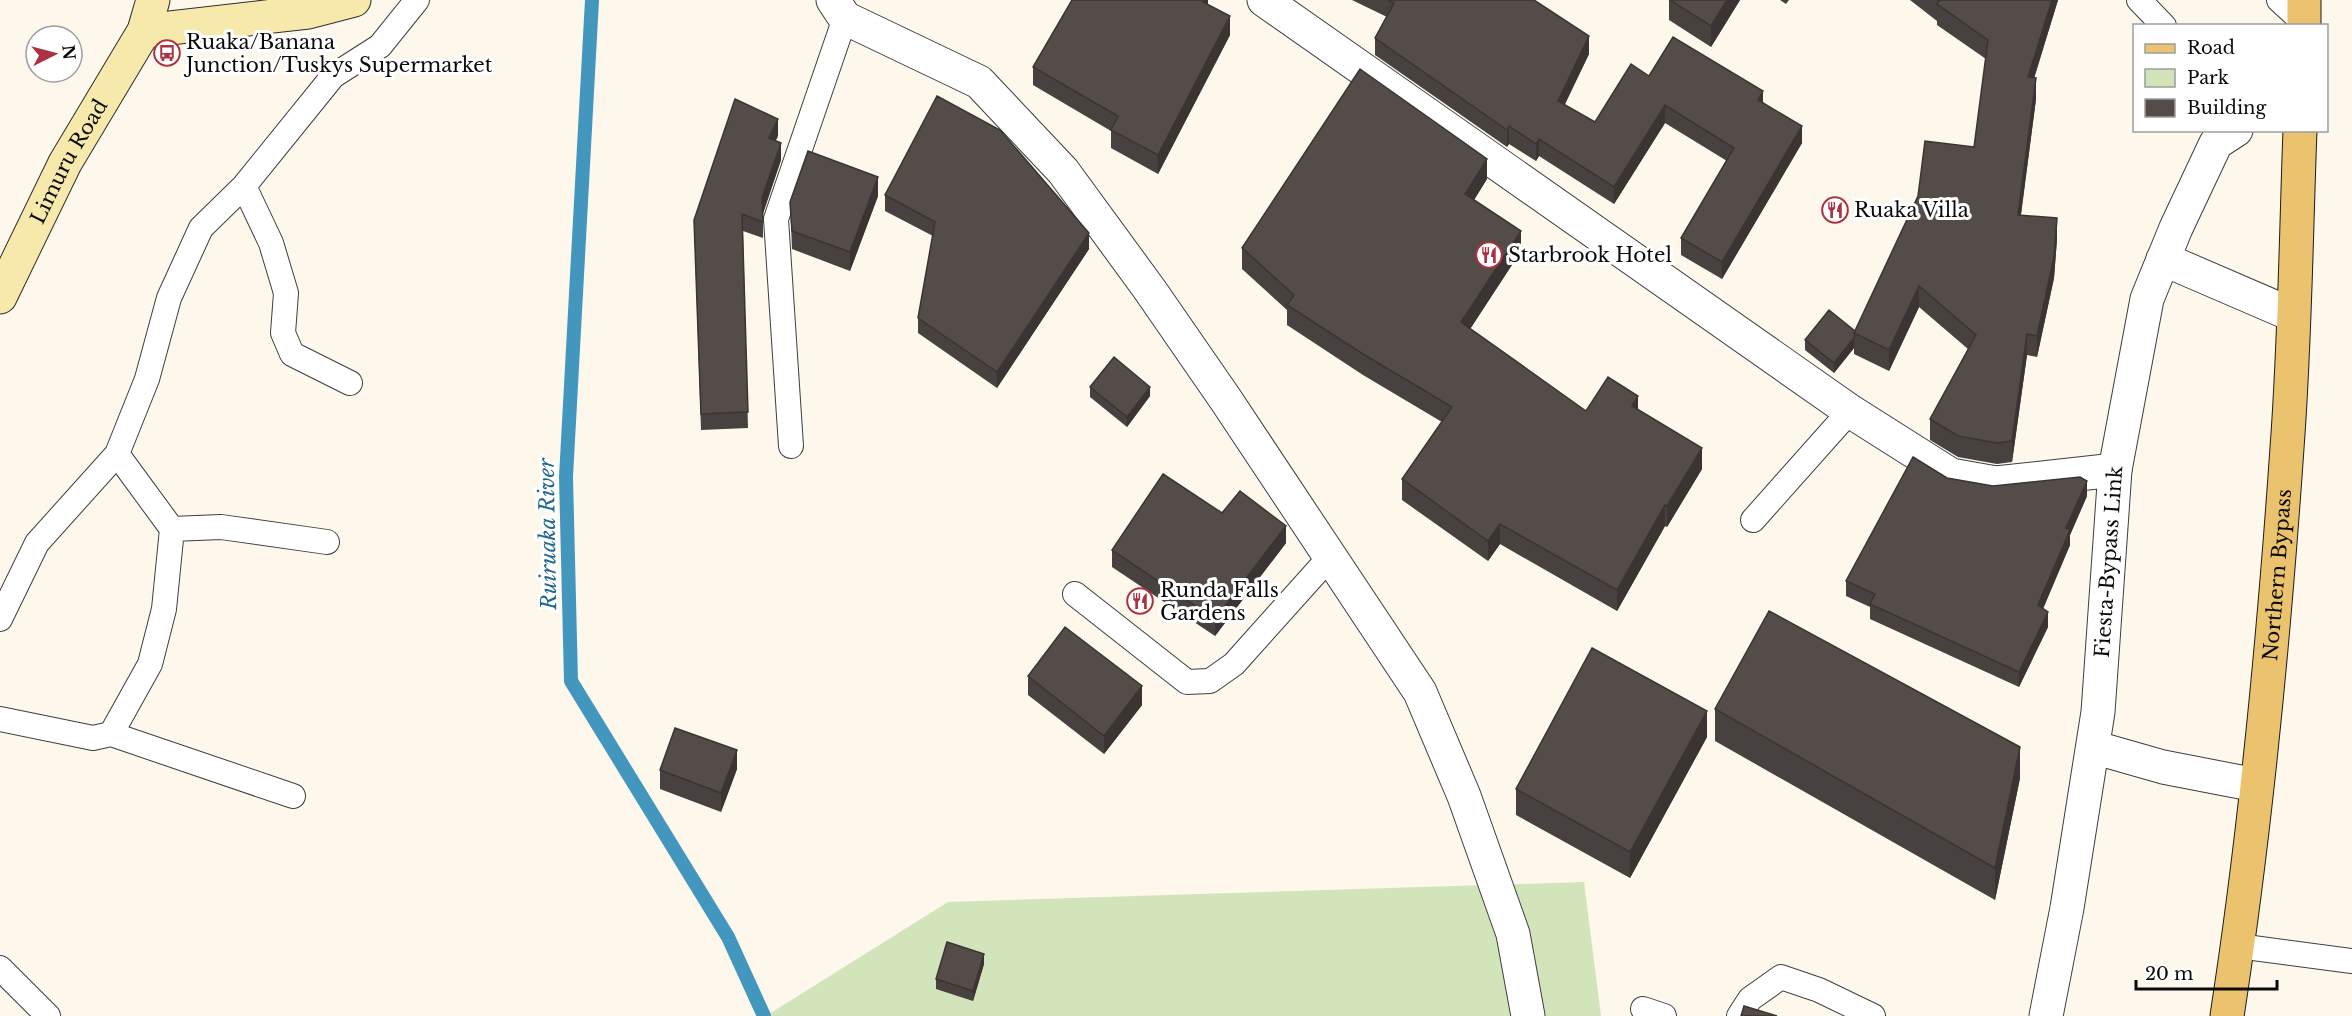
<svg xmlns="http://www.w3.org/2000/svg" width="2352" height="1016" font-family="'Libre Baskerville',serif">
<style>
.green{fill:#d2e4b9}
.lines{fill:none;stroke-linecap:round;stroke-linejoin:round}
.stream{stroke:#4397bf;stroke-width:14}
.lane-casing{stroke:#3e3e3e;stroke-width:26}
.street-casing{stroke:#3e3e3e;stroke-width:35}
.secondary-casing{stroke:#2d2d2d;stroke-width:35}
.primary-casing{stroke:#1c1c1c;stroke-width:35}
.lane{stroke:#fff;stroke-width:24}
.street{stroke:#fff;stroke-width:33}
.secondary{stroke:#f7e9ac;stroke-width:33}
.primary{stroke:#ebc26e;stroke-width:33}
.wall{fill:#47413f}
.shaded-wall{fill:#3a3533}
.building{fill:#534c49;stroke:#3a3533;stroke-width:1.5}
.labels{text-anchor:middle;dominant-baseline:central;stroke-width:6;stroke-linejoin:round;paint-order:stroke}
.poi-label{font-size:20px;fill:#0b0b0b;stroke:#fff;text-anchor:start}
.street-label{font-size:20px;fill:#0b0b0b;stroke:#fff}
.water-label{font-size:21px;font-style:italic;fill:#22688f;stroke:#fff}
</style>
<rect width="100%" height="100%" fill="#fdf8eb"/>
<path class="green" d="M1584 882 1601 1016H766L948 902Z"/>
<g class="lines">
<path class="stream" d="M592 0 566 477 571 681 728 937 764 1016"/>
<g class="lane-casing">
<path id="lane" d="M2139 0 2164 26
M2279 0 2304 23
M244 186 271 243 286 293 283 333 292 354 350 383
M791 446 776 219 845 18
M1753 520 1850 411
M172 529 221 527 327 542
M1075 594 1187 682 1210 681 1234 664 1329 558
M0 619 37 543 117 454
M0 719 93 738 111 734 150 664 164 609 172 529 117 454 147 379 169 298 201 228 244 186 333 76 380 46 417 0
M111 734 293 796
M2238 946 2352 961
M0 968 48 1016
M1643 1009 1664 1016
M1739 1016 1750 999 1781 977 1819 990 1873 1016"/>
</g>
<g class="street-casing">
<g id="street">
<path d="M833 0 845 18 979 82 1063 171 1150 290 1226 400 1420 692 1464 796 1513 934 1528 1016"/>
<path d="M1264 0 1850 411 1951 475 1996 483 2115 470"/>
<path d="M2163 259 2293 315"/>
<path d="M2093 747 2163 767 2256 785"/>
<path id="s1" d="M2046 1016 2067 908 2098 712 2115 470 2147 299 2176 228 2216 143 2236 130"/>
</g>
</g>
<g class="secondary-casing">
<g id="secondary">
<path d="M144 31 308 12 354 0"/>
<path id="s2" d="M0 297 65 163 144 31 153 0"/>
</g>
</g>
<g class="primary-casing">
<g id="primary">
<path d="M2304 0V26"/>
<path id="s3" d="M2227 1016C2256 828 2274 637 2287 448 2295 342 2296 236 2300 130"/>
</g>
</g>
<use href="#lane" class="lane"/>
<use href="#street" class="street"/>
<use href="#secondary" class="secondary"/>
<use href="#primary" class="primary"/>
</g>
<path class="wall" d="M1208 0V5L1230 35 1158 174 1111 148V131L1033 85V67Z
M1352 0H1534L1589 54 1564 105 1595 122 1649 76 1763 102 1802 143 1722 279 1681 255V238L1727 161 1665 123 1614 204 1539 156 1536 161 1509 144 1507 147 1375 55V38L1387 17Z
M1669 0H1740L1711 47 1669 20Z
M1780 0H1789L1786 4Z
M1910 0H2058L2034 78 2036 99 2021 215 2057 239 2054 278 2037 357 2027 355 2012 462 1997 464 1958 457 1930 440V419L1968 349 1919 307 1889 371 1854 354V348L1834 373 1805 350V340L1855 331 1974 147 1986 59 1937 25V21Z
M778 136 775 141 781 160 763 214V238L743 231 748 428 701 430 694 220Z
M1487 179 1474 200 1521 251 1470 329 1586 411 1638 409 1702 469 1667 527 1665 526 1617 611 1500 544 1488 561 1402 500V479L1442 422 1363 375 1287 325V310L1242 269V248Z
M885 195 1089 249 997 388 918 333V318L933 236 885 211Z
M878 196 850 271 792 249 790 202Z
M1090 387 1150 396 1127 427 1090 397Z
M1947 478 1993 486 2087 496 2070 535V545L2043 608 2048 627 2019 687 1870 619V607L1846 596V581Z
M1286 543 1215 636 1112 567V550Z
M1028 676 1142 705 1104 754 1028 695Z
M1715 709 2020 778 1995 900 1715 741Z
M1707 737 1630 878 1516 815V789Z
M737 769 721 812 660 789V770Z
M984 964 973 1001 936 989V979Z"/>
<path class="shaded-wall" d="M1204 0H1208V11L1203 2Z
M1727 0H1740L1711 47V26Z
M2052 0H2058L2028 98V77Z
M1230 16V35L1158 174V155Z
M1589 36V54L1558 119V101Z
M2036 78V99L2018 236V215Z
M1763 91V109L1758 100Z
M1665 105V123L1614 204V187Z
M778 119V136L769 155V138Z
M1509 126V144L1507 147V130Z
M1802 126V143L1722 279V262Z
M1539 139V156L1536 161V144Z
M781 143V160L762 215V198Z
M1487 159V179L1465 214V194Z
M878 177V196L850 271V252Z
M2057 218V239L2054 278 2037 357V336Z
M1521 231V251L1461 343V322Z
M1089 233V249L997 388V372Z
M1919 286V307L1889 371V350Z
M2027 334V355L2012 462V441Z
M1854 338V348L1834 373V363Z
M1150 387V396L1127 427V417Z
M1638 396V416L1632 406Z
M1702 448V469L1667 527V506Z
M2087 481V496L2070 535V545L2038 621V605L2066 528Z
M1665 505V526L1617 611V590Z
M1500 524V544L1488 561V541Z
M1286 526V543L1215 636V619Z
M2048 612V627L2019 687V672Z
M1142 686V705L1104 754V736Z
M1707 711V737L1630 878V852Z
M2020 747V778L1995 900V868Z
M737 750V769L721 812V793Z
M984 954V964L973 1001V991Z"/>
<path class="building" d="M1072 0H1204L1203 2 1230 16 1158 155 1111 130 1118 116 1033 67Z
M1388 0H1534L1589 36 1558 101 1595 122 1631 64 1649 76 1673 37 1763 91 1758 100 1802 126 1722 262 1681 238 1734 148 1665 105 1614 187 1539 139 1536 144 1509 126 1507 130 1375 38 1394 3Z
M1670 0H1727L1711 26Z
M1937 0H2052L2028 77 2036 78 2018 215 2057 218 2054 257 2037 336 2027 334 2012 441 1997 443 1958 436 1930 419 1976 335 1919 286 1889 350 1854 333 1918 196 1925 141 1974 147 1988 40 1937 4 1939 1Z
M1360 69 1487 159 1465 194 1521 231 1461 322 1586 411 1608 377 1638 396 1632 406 1702 448 1667 506 1665 505 1617 590 1500 524 1488 541 1402 479 1452 407 1363 354 1287 305 1294 295 1242 248Z
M937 96 1000 130 1089 233 997 372 918 318 935 222 885 195Z
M735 99 778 119 769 138 781 143 762 198 763 222 742 214 748 412 701 414 694 220Z
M808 151 878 177 850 252 792 231 790 202Z
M1829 310 1855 331 1854 338 1834 363 1805 340Z
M1114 357 1150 387 1127 417 1090 387Z
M1913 457 1947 478 1993 486 2080 477 2087 481 2066 528 2070 530 2038 605 2048 612 2019 672 1870 604 1875 594 1846 581Z
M1163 474 1222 513 1240 491 1286 526 1215 619 1112 550Z
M1769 611 2020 747 1995 868 1715 709Z
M1065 627 1142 686 1104 736 1028 676Z
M1592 648 1707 711 1630 852 1516 789Z
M675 728 737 750 721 793 660 770Z
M947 942 984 954 973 991 936 979Z
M1744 1006 1777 1016H1741Z"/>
<defs>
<g id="bus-ring" transform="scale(1.35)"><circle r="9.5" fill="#fff" stroke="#ac3241" stroke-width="1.5"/><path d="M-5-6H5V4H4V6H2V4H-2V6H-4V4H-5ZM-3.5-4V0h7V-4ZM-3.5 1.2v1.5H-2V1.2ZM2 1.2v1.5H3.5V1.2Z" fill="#ac3241"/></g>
<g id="restaurant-ring" transform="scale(1.35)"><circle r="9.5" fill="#fff" stroke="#ac3241" stroke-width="1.5"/><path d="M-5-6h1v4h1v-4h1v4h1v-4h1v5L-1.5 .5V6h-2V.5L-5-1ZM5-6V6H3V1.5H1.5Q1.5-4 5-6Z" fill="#ac3241"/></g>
</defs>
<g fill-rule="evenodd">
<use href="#bus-ring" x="167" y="53"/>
<use href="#restaurant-ring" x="1835" y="210"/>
<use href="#restaurant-ring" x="1489" y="255"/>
<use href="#restaurant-ring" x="1140" y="601"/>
</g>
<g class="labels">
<g class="poi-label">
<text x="186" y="42">Ruaka/Banana<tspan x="186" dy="23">Junction/Tuskys Supermarket</tspan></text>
<text x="1854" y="210">Ruaka Villa</text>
<text x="1508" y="255">Starbrook Hotel</text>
<text x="1160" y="590">Runda Falls<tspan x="1160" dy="23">Gardens</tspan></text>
</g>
<g class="street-label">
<text stroke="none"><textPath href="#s2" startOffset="152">Limuru Road</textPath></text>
<text stroke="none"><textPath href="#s1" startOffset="459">Fiesta-Bypass Link</textPath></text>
<text stroke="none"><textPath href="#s3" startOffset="444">Northern Bypass</textPath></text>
</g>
<g class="water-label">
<text transform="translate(548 534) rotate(-91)">Ruiruaka River</text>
</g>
</g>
<rect x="2133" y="24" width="195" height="108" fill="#ffffff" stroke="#9d9d9d" stroke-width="1.5"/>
<rect x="2145" y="44" width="30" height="9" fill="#ebc26e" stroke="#9d9d9d" stroke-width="1.5"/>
<text x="2187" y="54" font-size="18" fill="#0b0b0b">Road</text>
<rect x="2145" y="69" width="30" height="18" fill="#d2e4b9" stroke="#9d9d9d" stroke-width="1.5"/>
<text x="2187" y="84" font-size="18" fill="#0b0b0b">Park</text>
<rect x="2145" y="99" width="30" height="18" fill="#534c49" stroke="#9d9d9d" stroke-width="1.5"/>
<text x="2187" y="114" font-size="18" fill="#0b0b0b">Building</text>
<g transform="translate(54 54) rotate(84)"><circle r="28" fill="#ffffff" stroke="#9d9d9d" stroke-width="1.5"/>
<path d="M0-4.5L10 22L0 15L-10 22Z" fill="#ac3241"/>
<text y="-9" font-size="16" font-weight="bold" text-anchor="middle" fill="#0b0b0b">N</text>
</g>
<path d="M2136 980v9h141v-9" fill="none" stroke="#0b0b0b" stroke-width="3"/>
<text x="2145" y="980" font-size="18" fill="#0b0b0b" stroke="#ffffff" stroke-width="4.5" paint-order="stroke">20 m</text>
</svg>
